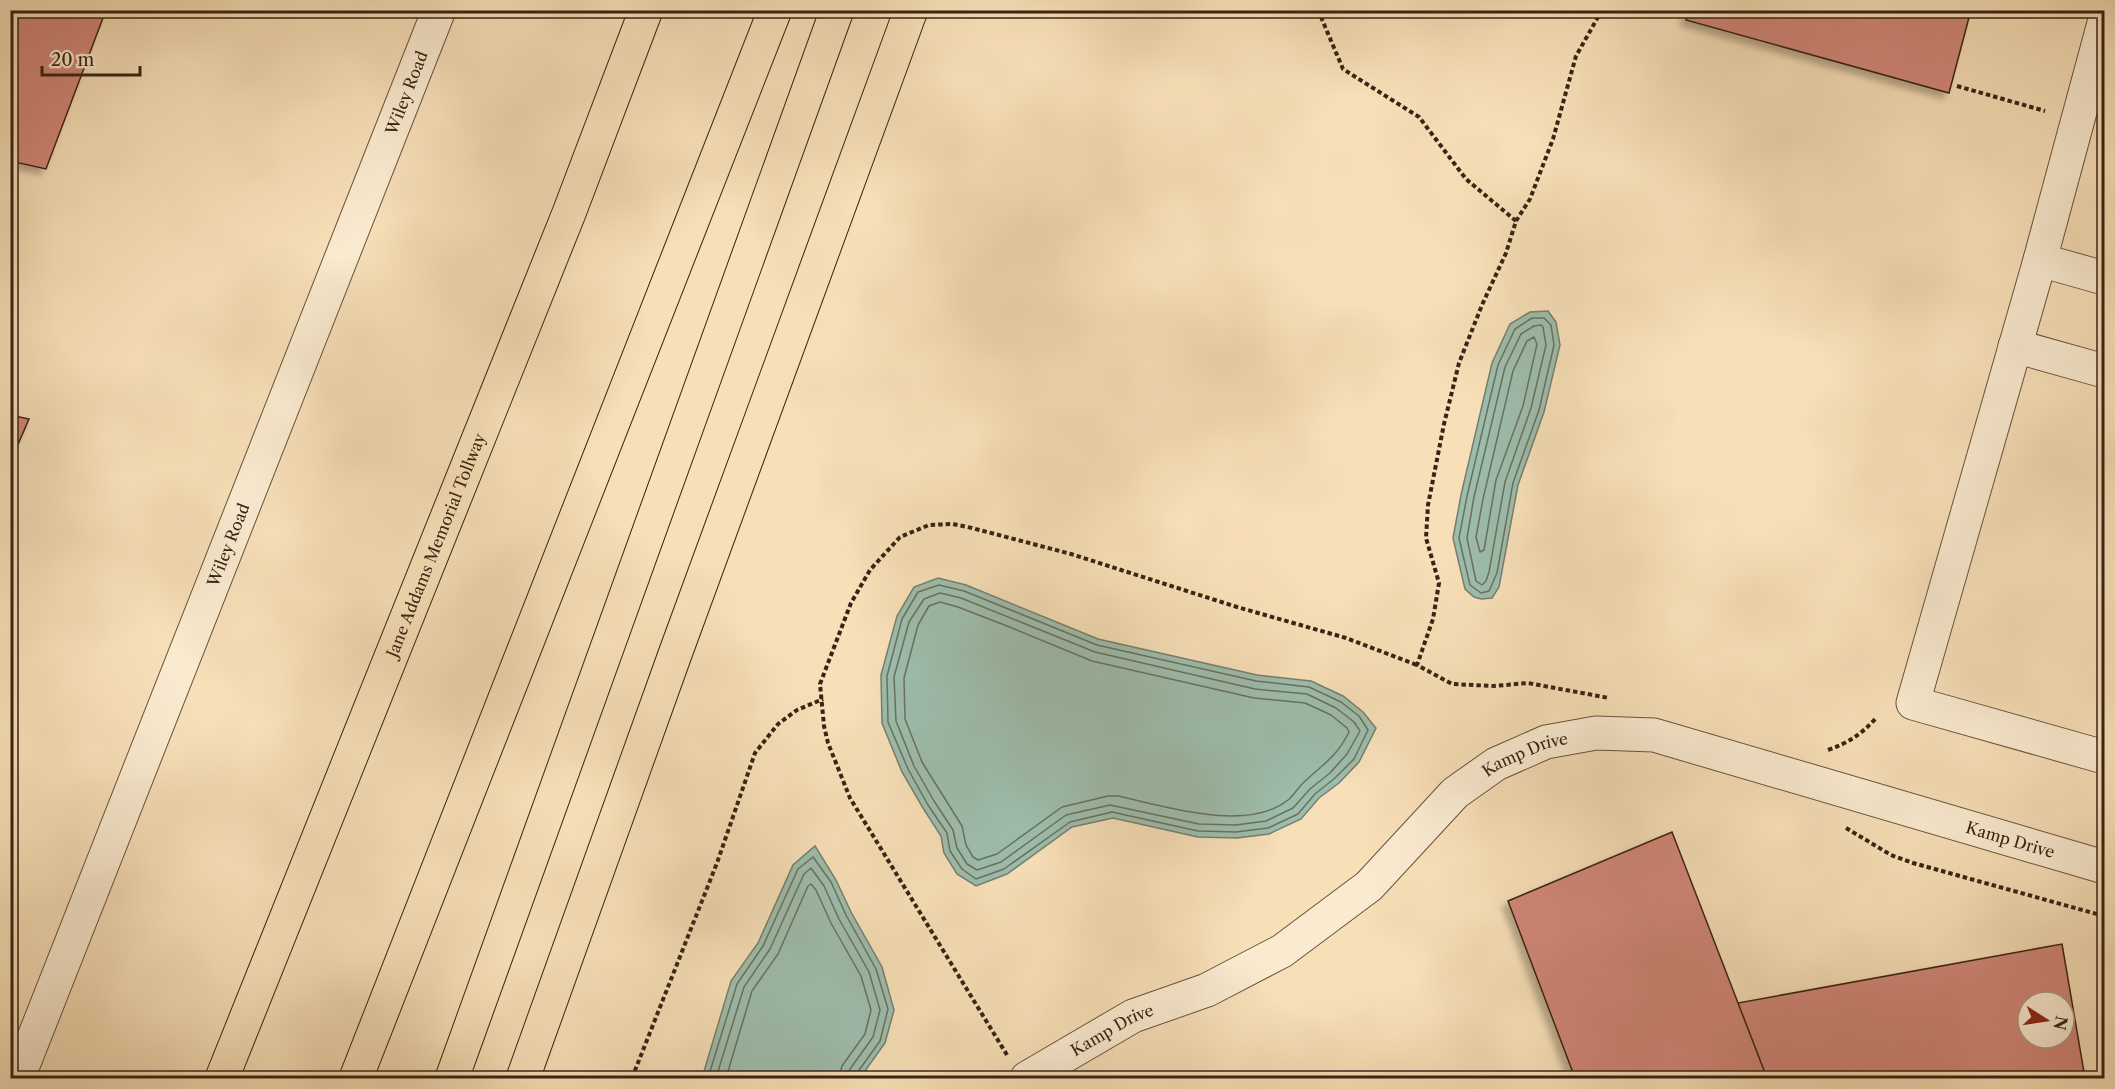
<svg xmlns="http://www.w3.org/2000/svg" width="2115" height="1089" font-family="'Libre Caslon Text',serif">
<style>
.water{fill:#9dbdac;stroke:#757f6f;stroke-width:1.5}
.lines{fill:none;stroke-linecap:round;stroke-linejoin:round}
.shore{stroke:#6a7060;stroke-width:1.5}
.building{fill:#d08677;stroke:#382314;stroke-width:1.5;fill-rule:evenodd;filter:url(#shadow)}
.minor-casing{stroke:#68523d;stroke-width:35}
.highway-casing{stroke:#382314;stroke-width:35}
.path{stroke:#382314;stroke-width:4;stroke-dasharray:4.5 3;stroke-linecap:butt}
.minor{stroke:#faead0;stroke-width:33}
.highway{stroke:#f7dfb7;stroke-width:33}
.labels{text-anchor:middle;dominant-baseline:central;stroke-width:4.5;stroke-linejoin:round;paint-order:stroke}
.street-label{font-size:16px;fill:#382314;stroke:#faead0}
</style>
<defs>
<filter id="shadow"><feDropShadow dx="-5.5" dy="5.5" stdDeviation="3" flood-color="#0004"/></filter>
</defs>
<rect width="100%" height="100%" fill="#f7dfb7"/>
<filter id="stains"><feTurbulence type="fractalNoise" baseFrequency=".00333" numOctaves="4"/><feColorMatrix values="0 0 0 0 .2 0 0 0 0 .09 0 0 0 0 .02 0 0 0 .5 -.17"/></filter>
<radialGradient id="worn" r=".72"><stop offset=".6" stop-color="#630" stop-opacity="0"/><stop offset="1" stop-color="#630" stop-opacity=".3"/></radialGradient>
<path class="water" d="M1548 311 1556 322 1560 345 1544 412 1518 485 1499 587 1492 598 1481 599 1474 597 1465 589 1453 538 1461 495 1492 363 1510 324 1530 312Z
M938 578 966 585 1098 639 1257 675 1311 681 1343 696 1363 712 1376 728 1359 762 1339 783 1319 798 1301 819 1269 834 1237 838 1198 837 1113 818 1072 827 1007 874 976 886 957 874 944 853 941 836 923 808 902 772 882 723 881 675 897 616 914 587Z
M815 846 836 880 851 912 882 967 894 1010 885 1043 860 1078H702L731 981 758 943 793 865Z"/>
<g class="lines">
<path class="shore" d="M1532 318H1544L1551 325 1554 345 1539 410 1513 483 1497 573 1489 591 1481 593 1470 585 1459 538 1467 496 1498 365 1515 329Z
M1534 326 1541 325 1543 327 1546 345 1531 408 1505 482 1489 572 1486 581 1482 585 1476 581 1467 538 1474 497 1505 367 1521 334Z
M1534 337 1537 344 1523 406 1496 480 1484 550 1480 552 1476 537 1483 499 1513 371 1527 341Z
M939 585 964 591 1097 645 1256 681 1309 687 1341 702 1359 716 1368 730 1354 759 1335 778 1315 794 1298 814 1268 828 1236 832 1198 831 1112 812 1070 822 1004 869 976 879 962 869 950 851 947 833 928 805 908 769 888 722 887 676 902 619 918 592Z
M940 593 961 598 1095 652 1255 689 1307 694 1336 708 1354 722 1360 731 1347 754 1330 773 1310 789 1293 808 1266 821 1236 825 1199 824 1110 805 1066 815 1001 862 977 870 967 864 957 848 953 830 934 801 914 766 896 721 894 677 909 622 924 599Z
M940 602 958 607 1007 626 1092 661 1254 698 1305 703 1331 715 1347 728 1349 732C1336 758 1323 764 1303 783 1298 788 1294 795 1288 800 1247 833 1164 806 1118 796H1108L1062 807 997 854 978 860 973 857 966 845 962 826 922 762 905 719 904 678 918 625 929 606Z
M708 1078 737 984 763 946 798 869 813 857 831 882 846 915 876 969 888 1009 880 1041 857 1073 856 1078
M716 1078 744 987 770 949 804 874 811 868 824 886 839 919 869 972 880 1010 873 1037 850 1069 848 1078
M726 1078 752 991 778 954 808 886 811 884 816 890 831 923 861 976 871 1010 865 1034 842 1066 839 1078"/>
</g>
<path class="building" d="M10 10H106L46 169 10 161Z
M1688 10H1971L1949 93 1686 20Z
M10 415 29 419 10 463Z
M1672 832 1767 1078H1575L1508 901Z
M2062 944 2085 1078H1767L1738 1003ZM2028 1002H2064V1038H2028Z"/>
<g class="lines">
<g class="minor-casing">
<g id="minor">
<path d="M2104 23 2040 260 1913 703 2104 757"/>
<path d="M2040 260 2104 278"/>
<path d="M2015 346 2104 371"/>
<path id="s1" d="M18 1078 439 10"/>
<path id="s2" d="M1027 1078 1133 1016 1207 990 1282 951 1369 886 1455 793 1496 764 1546 742 1596 733 1654 735 2104 867"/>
</g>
</g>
<g class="highway-casing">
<g id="highway">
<path id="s3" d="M222 1078 569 213 646 10"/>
<path d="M356 1078 775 10"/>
<path d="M452 1078 837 10"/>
<path d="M523 1078 674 657 911 10"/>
</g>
</g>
<path class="path" d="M1318 10 1343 69 1419 117 1466 179 1516 221 1506 253 1482 305 1459 363 1444 424 1428 505 1426 538 1439 583 1433 619 1417 665 1452 684 1494 686 1528 683 1609 698
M1957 86 2045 111
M1516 221 1530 199 1553 139 1576 56 1602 10
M1828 750C1848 743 1862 734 1876 718
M1846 828 1891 855 1913 863 2104 916
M1007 1055 850 798 828 743 824 726 820 684 851 603 870 570 900 537 929 525 953 524 972 528 1071 554 1237 607 1346 638 1417 665
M632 1078 717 863 755 753 778 724 797 710 823 699"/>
<use href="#minor" class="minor"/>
<use href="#highway" class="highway"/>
</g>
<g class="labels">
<g class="street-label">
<text stroke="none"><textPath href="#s1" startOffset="1059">Wiley Road</textPath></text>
<text stroke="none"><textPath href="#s1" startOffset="573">Wiley Road</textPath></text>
<text stroke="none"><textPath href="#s3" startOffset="574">Jane Addams Memorial Tollway</textPath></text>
<text stroke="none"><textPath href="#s2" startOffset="602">Kamp Drive</textPath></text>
<text stroke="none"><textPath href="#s2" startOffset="1106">Kamp Drive</textPath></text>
<text stroke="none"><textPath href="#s2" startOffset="98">Kamp Drive</textPath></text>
</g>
</g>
<rect width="2115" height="1089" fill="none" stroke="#f7dfb7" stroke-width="36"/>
<rect x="12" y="12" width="2091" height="1065" fill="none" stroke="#382314" stroke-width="3"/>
<rect x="18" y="18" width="2079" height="1053" fill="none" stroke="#382314" stroke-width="1.5"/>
<g transform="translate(2046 1020) rotate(102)"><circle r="28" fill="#faead0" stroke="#ac9a85" stroke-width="1.5"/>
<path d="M0-4.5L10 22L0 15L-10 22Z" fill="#8f2418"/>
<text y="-9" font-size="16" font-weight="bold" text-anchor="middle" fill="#382314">N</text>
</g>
<path d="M42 66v9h98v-9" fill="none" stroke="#382314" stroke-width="3"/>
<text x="51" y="66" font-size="18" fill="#382314" stroke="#faead0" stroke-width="4.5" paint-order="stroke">20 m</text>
<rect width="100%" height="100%" filter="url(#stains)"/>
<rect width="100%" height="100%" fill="url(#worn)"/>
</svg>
